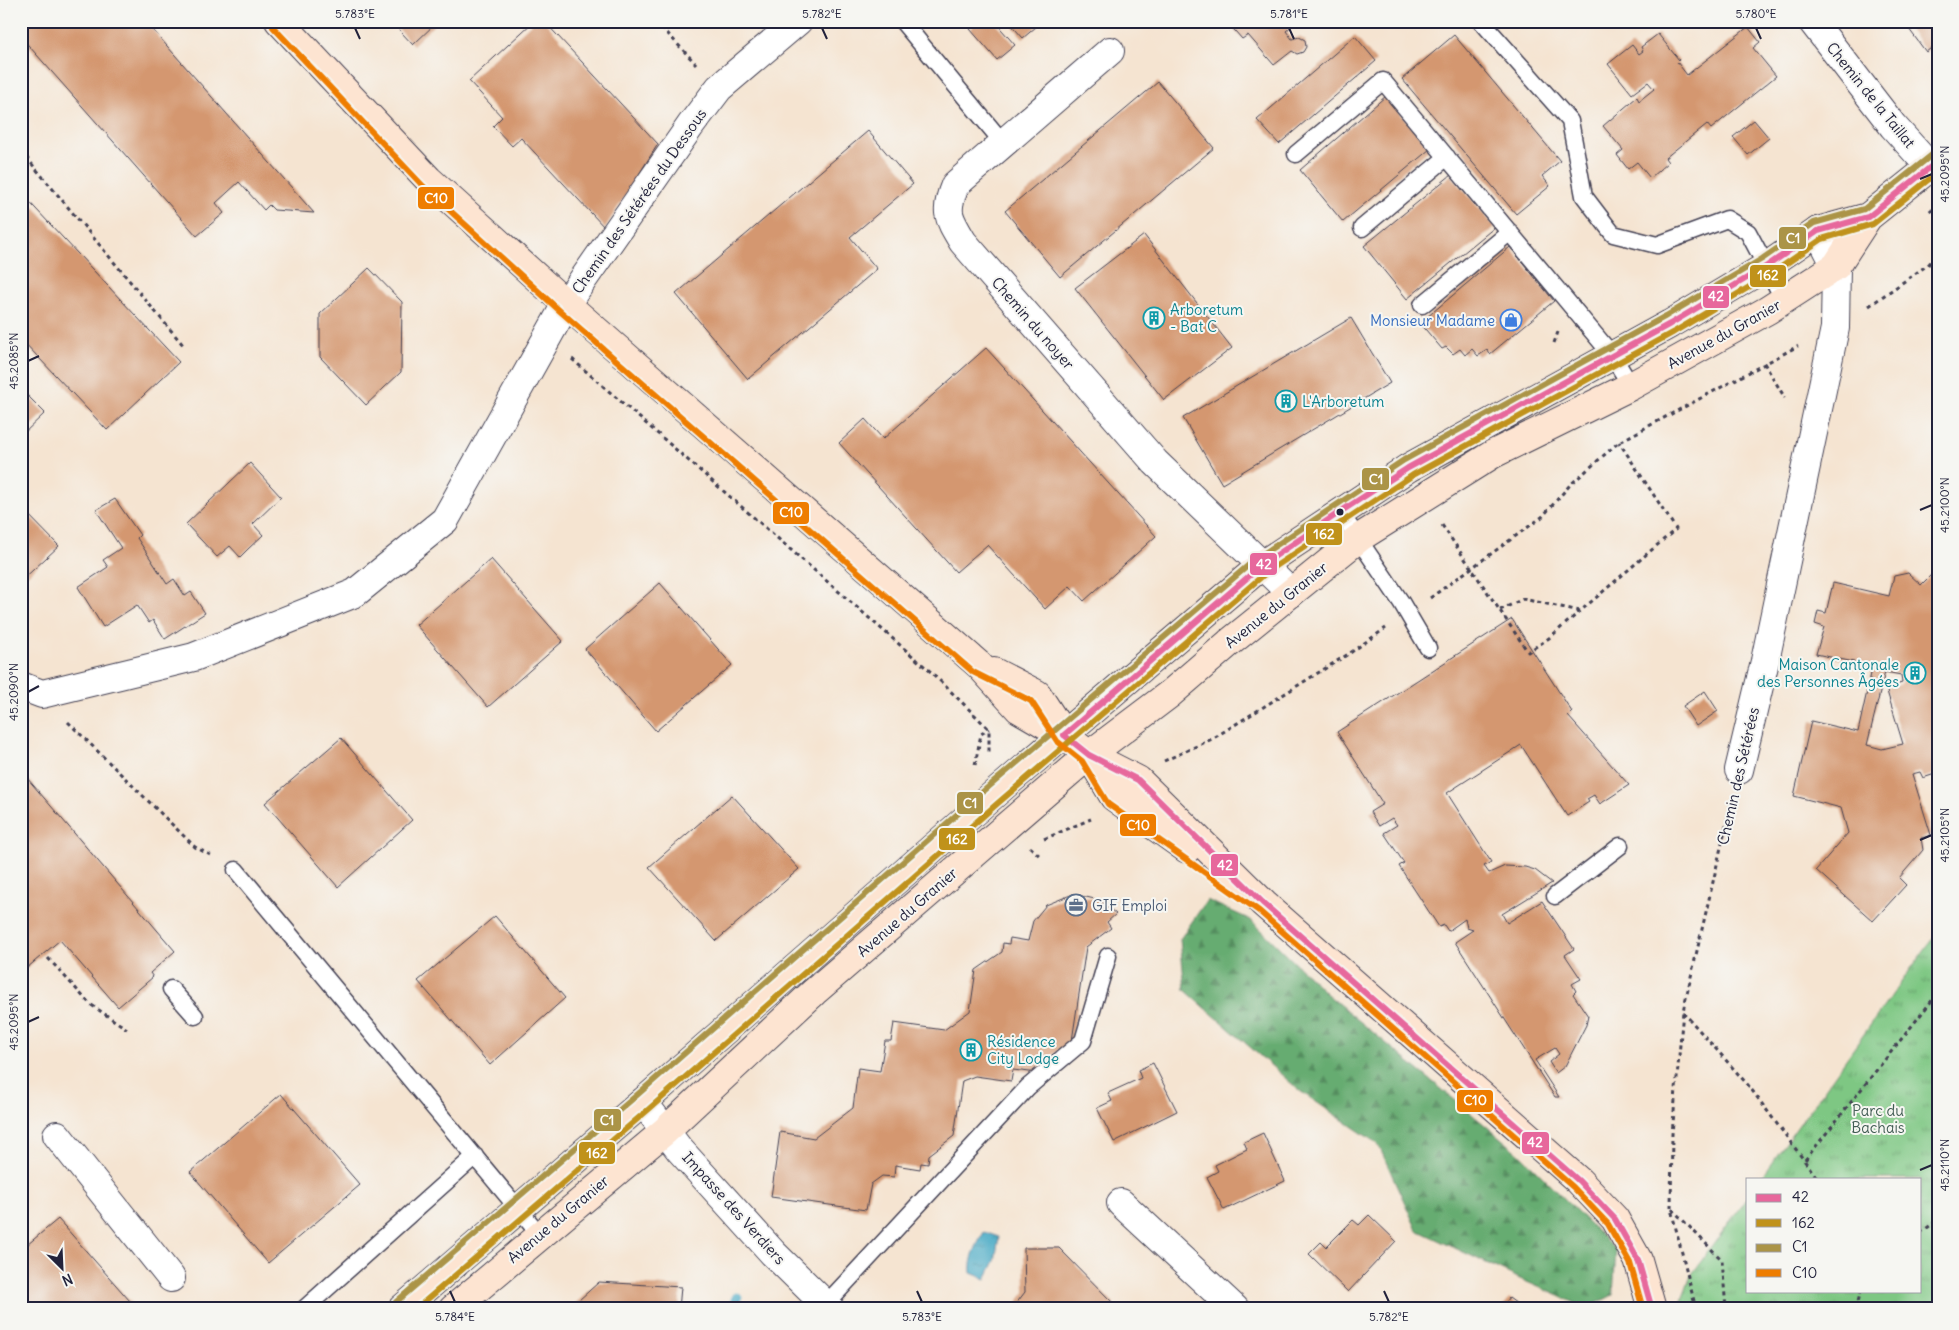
<svg xmlns="http://www.w3.org/2000/svg" width="1959" height="1330" font-family="Delius,sans-serif">
<style>
.forest{fill:url(#forest-firs);stroke:#446756}
.park{fill:url(#park-tufts);stroke:#50745f}
.water{fill:url(#water-ripples);stroke:#336580}
.lines{fill:none;stroke-linecap:round;stroke-linejoin:round}
.stream{stroke:#44a8c4;stroke-width:11}
.building{fill:#d49770;fill-rule:evenodd}
.lane-casing{stroke:#423f52;stroke-width:19}
.street-casing{stroke:#423f52;stroke-width:30}
.secondary-casing{stroke:#423f52;stroke-width:30}
.path{stroke:#423f52;stroke-width:3;stroke-dasharray:4 4;stroke-linecap:butt}
.lane{stroke:#fff;stroke-width:16}
.street{stroke:#fff;stroke-width:28}
.secondary{stroke:#fde4d1;stroke-width:28}
.bus-1-casing{stroke:#f6f6f2;stroke-width:10}
.bus-2-casing{stroke:#f6f6f2;stroke-width:10}
.bus-3-casing{stroke:#f6f6f2;stroke-width:10}
.bus-4-casing{stroke:#f6f6f2;stroke-width:10}
.bus-1{stroke:#e7679c;stroke-width:6}
.bus-2{stroke:#c0921a;stroke-width:6}
.bus-3{stroke:#ab9447;stroke-width:6}
.bus-4{stroke:#ee7d00;stroke-width:6}
.ticks{fill:none;stroke:#22223b;stroke-width:2}
.bus-dot{fill:#22223b;stroke:#f6f6f2;stroke-width:2}
.labels{text-anchor:middle;dominant-baseline:central;stroke-width:4;stroke-linejoin:round;paint-order:stroke}
.street-label{font-size:15px;fill:#22223b;stroke:#f6f6f2}
.culture-label{font-size:15px;fill:#0d838f;stroke:#f6f6f2;text-anchor:start}
.shop-label{font-size:15px;fill:#366cbe;stroke:#f6f6f2;text-anchor:end}
.service-label{font-size:15px;fill:#4e5e75;stroke:#f6f6f2;text-anchor:start}
.park-label{font-size:15px;fill:#425c54;stroke:#f6f6f2}
.line-badge{stroke:#f6f6f2;stroke-width:2}
.badge-label{font-size:14px;text-anchor:middle;font-weight:bold;fill:#fff}
.neatline{fill:none;stroke:#22223b;stroke-width:2}
.ticks-label{font-size:12px;text-anchor:middle;fill:#22223b}
</style>
<defs>
<pattern id="forest-firs" width="22" height="20" patternUnits="userSpaceOnUse" patternTransform="scale(1.25)"><rect width="22" height="20" fill="#66ac71"/><path d="M5 1l3.5 6h-7zM16 11l3.5 6h-7z" fill="#548c5e"/></pattern>
<pattern id="park-tufts" width="24" height="20" patternUnits="userSpaceOnUse" patternTransform="scale(1.25)"><rect width="24" height="20" fill="#7ec783"/><path d="M3 7l-1-3M5 7V3M7 7l1-3M15 17l-1-3M17 17v-4M19 17l1-3" fill="none" stroke="#67a16c"/></pattern>
<pattern id="water-ripples" width="26" height="14" patternUnits="userSpaceOnUse" patternTransform="scale(1.25)"><rect width="26" height="14" fill="#44a8c4"/><path d="M2 4q2-2 4 0t4 0M15 11q2-2 4 0t4 0" fill="none" stroke="#3888a0"/></pattern>
</defs>
<rect width="100%" height="100%" fill="#f6f6f2"/>
<filter id="ink" filterUnits="userSpaceOnUse"><feTurbulence type="fractalNoise" baseFrequency=".02" numOctaves="2"/><feDisplacementMap in="SourceGraphic" scale="10" xChannelSelector="R" yChannelSelector="G"/><feConvolveMatrix kernelMatrix="1 2 1 2 8 2 1 2 1" color-interpolation-filters="sRGB"/></filter>
<filter id="wash" filterUnits="userSpaceOnUse"><feTurbulence type="fractalNoise" baseFrequency=".0096" numOctaves="4" result="noise"/><feDisplacementMap in="SourceGraphic" scale="20" xChannelSelector="R" yChannelSelector="G"/><feGaussianBlur stdDeviation="1.12" result="paint"/><feColorMatrix in="noise" values="0 0 0 0 0 0 0 0 0 0 0 0 0 0 0 0 0 1.4 0 .05"/><feComposite in="paint" operator="in"/></filter>
<g filter="url(#wash)">
<rect width="100%" height="100%" fill="#f5e4d1"/>
<path class="forest" d="M1207 900 1251 920 1328 995 1520 1154 1616 1250 1613 1295 1587 1308 1520 1279 1417 1230 1378 1144 1300 1091 1185 990 1180 939Z"/>
<path class="park" d="M1938 931V1309H1679L1690 1277 1748 1196V1291H1920V1179H1760Z"/>
<path class="water" d="M984 1232 999 1237 995 1261 986 1279 971 1273C969 1259 977 1244 984 1232Z"/>
<g class="lines">
<path class="stream" d="M732 1309 737 1298"/>
</g>
<g id="blocks">
<path class="building" d="M21 21H145L314 213 274 210 269 205 264 210 239 182 216 203 224 213 197 236 21 37Z
M391 21H438L413 45Z
M534 21H544L658 144 605 228 521 138 512 146 493 126 502 117 469 81Z
M979 21H994L1015 45 997 60 970 29Z
M1008 21H1043L1023 38Z
M1230 21H1298L1286 31 1292 39 1299 37 1305 40 1306 47 1303 52 1297 54 1292 51 1274 65 1248 35 1242 39 1228 23Z
M1903 21H1938V43L1926 52Z
M1748 27 1760 42 1753 48 1776 76 1711 129 1707 124 1665 158 1668 162 1650 178 1637 162 1628 169 1617 155 1623 150 1603 126 1637 97 1639 101 1654 89 1648 82 1632 94 1608 64 1632 45 1639 54 1643 51 1641 47 1658 34 1679 60 1677 62 1687 75Z
M1454 35 1560 161 1542 176 1550 186 1516 214 1402 79Z
M1355 36 1376 61 1279 144 1257 120Z
M1158 82 1214 148 1060 277 1005 211Z
M1386 96 1430 149 1343 222 1300 170Z
M1754 120 1769 138 1748 155 1733 137Z
M868 131 913 184 850 237 877 269 748 379 676 294Z
M1451 175 1495 227 1407 299 1364 246Z
M21 193 179 362 107 430 21 339Z
M1144 235 1232 348 1164 400 1075 288Z
M1510 247 1554 301 1490 354 1487 350 1478 356 1472 349 1465 355 1460 349 1453 354 1446 347 1442 349 1420 323Z
M369 268 402 302 401 372 366 405 320 357V314Z
M1351 318 1390 383 1222 484 1183 418Z
M986 348 1156 536 1084 601 1070 586 1045 609 987 545 956 572 839 443 865 419 883 439Z
M24 392 45 413 22 435 21 394Z
M250 463 281 497 253 524 263 535 248 549 240 557 230 546 217 557 186 524Z
M115 499 140 535 137 538 167 584 174 579 185 596 191 592 205 613 165 639 153 620 149 623 137 605 103 627 78 587 108 567 103 560 121 548 96 510Z
M21 507 59 546 21 581Z
M491 559 563 641 488 707 416 625Z
M1938 568V773L1923 778 1920 772 1912 774 1931 835 1921 838 1923 850 1899 878 1906 885 1873 921 1816 870 1848 833 1841 808 1794 796 1811 721 1858 732 1872 669 1873 666 1816 654 1824 627 1815 624 1818 611 1826 613 1833 583 1889 596 1894 576 1908 573 1921 585ZM1885 672 1901 675 1902 683 1886 688 1903 744 1882 749 1867 745Z
M660 583 732 665 656 731 585 649Z
M1512 619 1572 712 1568 716 1629 785 1600 804 1594 795 1587 799 1589 802 1567 816 1521 745 1447 793 1491 862 1484 866 1489 873 1505 866 1525 867 1535 870 1552 883 1502 914 1507 923 1542 901 1574 949 1565 955 1581 979 1572 984 1576 991 1573 994 1588 1016 1586 1025 1565 1066 1556 1073 1549 1062 1559 1054 1555 1048 1535 1060 1559 1097H1555L1455 942 1473 930 1467 928 1465 919 1448 931 1444 925 1439 927 1399 866 1404 863 1384 833 1397 825 1392 818 1379 826 1370 812 1383 804 1337 732Z
M1705 691 1718 711 1696 726 1683 706Z
M341 738 412 820 338 887 265 803Z
M21 771 175 951 150 973 153 977 118 1007 60 940 21 973Z
M732 795 799 869 716 941 649 867Z
M1073 894 1099 900 1116 914 1107 922 1111 928 1086 947 1072 1041 1047 1059 1046 1068 1039 1067 1038 1073 1013 1070 1011 1081 975 1076 962 1081 954 1136 929 1155 928 1164 921 1163 920 1169 895 1165 894 1177 882 1176 871 1184 866 1210 771 1197 780 1132 814 1138 853 1108 858 1068 880 1071 885 1041H891L894 1023 944 1030 970 1011 976 970 1002 952 1003 943 1009 944 1010 938 1028 941 1033 921 1046 905Z
M495 916 565 998 490 1065 418 981Z
M1153 1063 1177 1111 1114 1142 1097 1108 1112 1101 1108 1093 1141 1078 1138 1070Z
M281 1094 360 1185 268 1263 190 1172Z
M1263 1133 1285 1181 1224 1210 1207 1177 1218 1171 1215 1165 1247 1149 1244 1142Z
M1369 1215 1396 1241 1348 1292 1309 1254 1321 1242 1326 1247 1353 1220 1359 1225Z
M58 1219 137 1309H21V1250Z
M1024 1248H1059L1114 1304 1109 1309H1012L1025 1292Z
M599 1282 681 1287 679 1309H569Z
M1509 1298 1524 1309H1501Z"/>
</g>
</g>
<g filter="url(#ink)">
<use href="#blocks" fill-opacity="0" stroke="#423f52" stroke-width="1"/>
<g class="lines">
<g class="lane-casing">
<path id="lane" d="M902 21 1004 144
M1481 21 1570 121 1584 196 1613 234 1657 245 1727 219 1748 232 1784 300
M1296 154 1383 81 1612 355 1631 386
M1362 228 1447 157
M1422 305 1510 232
M1340 512 1401 602 1428 648
M236 870 540 1235
M1555 896 1620 846
M171 989 195 1016
M826 1304 1028 1087 1083 1041 1108 956
M304 1309 475 1156"/>
</g>
<g class="street-casing">
<path id="street" d="M1812 21 1893 126 1930 167
M1110 51 955 185C944 212 948 217 963 242L1155 462 1291 593
M21 686 42 694 194 657 355 593 445 520 566 304 691 125 719 88 798 21
M1739 770 1765 661 1835 328 1836 266 1818 231
M643 1102 679 1149 773 1253 830 1309
M57 1135 171 1278
M1121 1203 1235 1309"/>
</g>
<g class="secondary-casing">
<path id="secondary" d="M279 21 429 180 566 304 979 665 1019 709 1064 735 1089 755 1138 780 1264 904 1579 1181 1615 1219 1638 1260 1652 1309
M994 672 1037 694 1061 731
M1089 755 1114 797 1187 849
M402 1309 643 1102 992 796 1262 565 1408 468 1670 324 1767 266 1818 231 1868 217
M453 1309 665 1131 814 992 1089 755 1171 693 1229 643 1359 538 1493 454 1631 386 1768 310 1836 266 1868 217 1938 161"/>
</g>
<path class="path" d="M656 21 696 64
M21 151 184 346
M1930 209 1938 219
M1869 306 1929 264 1938 251
M1554 343 1558 332
M572 359 931 672 989 729V755
M1764 363 1785 398
M1442 525 1528 652 1549 638 1676 529 1619 442
M1430 598 1542 517 1570 485 1619 442 1798 346
M1500 610 1523 599 1580 611
M68 722 195 847 214 857
M1164 761 1212 739 1350 653 1386 628
M975 765 981 734 989 729
M1044 839 1091 819
M1030 847 1041 857
M48 958 90 1004 127 1029
M1683 1012 1748 1085 1818 1179
M1805 1160 1938 993
M1672 1209 1722 1260 1726 1309
M1920 1233 1938 1220
M1696 1309 1671 1209 1672 1134 1683 1011 1732 800
M1856 1309 1861 1291"/>
<use href="#lane" class="lane"/>
<use href="#street" class="street"/>
<use href="#secondary" class="secondary"/>
<g class="bus-1-casing">
<path id="bus-1" d="M1064 735 1262 565 1340 512 1408 468 1670 324 1767 266 1818 231 1868 217 1938 161
M1064 735 1089 755 1138 780 1264 904 1579 1181 1615 1219 1638 1260 1652 1309"/>
</g>
<g class="bus-2-casing">
<path id="bus-2" d="M416 1309 649 1109 998 803 1267 572 1413 475 1674 332 1771 274 1822 239 1873 224 1938 172"/>
</g>
<g class="bus-3-casing">
<path id="bus-3" d="M396 1302 637 1095 986 789 1257 558 1404 460 1666 316 1762 259 1814 223 1864 209 1933 154"/>
</g>
<g class="bus-4-casing">
<path id="bus-4" d="M273 27 423 186 560 311 973 672 1031 701 1057 741 1082 761 1108 804 1259 911 1573 1187 1608 1224 1630 1263 1643 1309"/>
</g>
<use href="#bus-1" class="bus-1"/>
<use href="#bus-2" class="bus-2"/>
<use href="#bus-3" class="bus-3"/>
<use href="#bus-4" class="bus-4"/>
</g>
</g>
<path class="ticks" d="M355 28 360 39M822 28 827 39M1289 28 1294 39M1756 28 1761 39M1920 179 1932 174M28 361 39 356M1920 510 1932 505M28 692 39 686M1920 840 1932 835M28 1022 39 1017M1920 1170 1932 1165M450 1291 455 1302M917 1291 922 1302M1384 1291 1389 1302"/>
<defs>
<g id="building-ring" transform="scale(1.125)"><circle r="9.5" fill="#f6f6f2" stroke="#0f9aa8" stroke-width="1.5"/><path d="M-4-6H4V6H1V3H-1V6H-4ZM-2.5-4.3h1.7v1.8h-1.7ZM.8-4.3h1.7v1.8H.8ZM-2.5-1h1.7V.8h-1.7ZM.8-1h1.7V.8H.8Z" fill="#0f9aa8"/></g>
<g id="shop-ring" transform="scale(1.125)"><circle r="9.5" fill="#f6f6f2" stroke="#3f7fe0" stroke-width="1.5"/><path d="M-5-2.5h2.3a2.7 3.5 0 0 1 5.4 0H5L5.5 6h-11ZM-1.5-2.5h3a1.5 2.3 0 0 0-3 0Z" fill="#3f7fe0"/></g>
<g id="office-ring" transform="scale(1.125)"><circle r="9.5" fill="#f6f6f2" stroke="#5c6f8a" stroke-width="1.5"/><path d="M-6-3h4V-5.5h4V-3h4V5H-6ZM-1-4.5V-3h2v-1.5ZM-6 0V1H6V0Z" fill="#5c6f8a"/></g>
</defs>
<g fill-rule="evenodd">
<use href="#building-ring" x="1154" y="318"/>
<use href="#shop-ring" x="1511" y="320"/>
<use href="#building-ring" x="1286" y="401"/>
<use href="#building-ring" x="1915" y="673"/>
<use href="#office-ring" x="1076" y="905"/>
<use href="#building-ring" x="971" y="1050"/>
</g>
<circle class="bus-dot" cx="1340" cy="512" r="4.5"/>
<g class="labels">
<g class="street-label">
<text transform="translate(1871 95) rotate(51)">Chemin de la Taillat</text>
<text transform="translate(639 201) rotate(-55)">Chemin des Sétérées du Dessous</text>
<text transform="translate(1033 323) rotate(49)">Chemin du noyer</text>
<text transform="translate(1724 334) rotate(-29)">Avenue du Granier</text>
<text transform="translate(1276 605) rotate(-39)">Avenue du Granier</text>
<text transform="translate(1738 776) rotate(-77)">Chemin des Sétérées</text>
<text transform="translate(907 912) rotate(-41)">Avenue du Granier</text>
<text transform="translate(734 1208) rotate(48)">Impasse des Verdiers</text>
<text transform="translate(558 1219) rotate(-40)">Avenue du Granier</text>
</g>
<g class="culture-label">
<text x="1170" y="309">Arboretum<tspan x="1170" dy="17">- Bat C</tspan></text>
<text x="1302" y="401">L'Arboretum</text>
<text x="1899" y="664" text-anchor="end">Maison Cantonale<tspan x="1899" dy="17">des Personnes Âgées</tspan></text>
<text x="987" y="1041">Résidence<tspan x="987" dy="17">City Lodge</tspan></text>
</g>
<g class="shop-label">
<text x="1495" y="320">Monsieur Madame</text>
</g>
<g class="service-label">
<text x="1092" y="905">GIF Emploi</text>
</g>
<g class="park-label">
<text x="1878" y="1110">Parc du<tspan x="1878" dy="17">Bachais</tspan></text>
</g>
</g>
<g class="line-badge">
<rect x="417" y="186" width="38" height="24" rx="5" fill="#ee7d00"/>
<rect x="1778" y="226" width="29" height="24" rx="5" fill="#ab9447"/>
<rect x="1749" y="264" width="38" height="24" rx="5" fill="#c0921a"/>
<rect x="1702" y="285" width="28" height="24" rx="5" fill="#e7679c"/>
<rect x="1361" y="467" width="29" height="24" rx="5" fill="#ab9447"/>
<rect x="772" y="501" width="38" height="24" rx="5" fill="#ee7d00"/>
<rect x="1305" y="522" width="38" height="24" rx="5" fill="#c0921a"/>
<rect x="1249" y="552" width="29" height="24" rx="5" fill="#e7679c"/>
<rect x="956" y="791" width="28" height="24" rx="5" fill="#ab9447"/>
<rect x="1119" y="813" width="38" height="24" rx="5" fill="#ee7d00"/>
<rect x="938" y="827" width="38" height="24" rx="5" fill="#c0921a"/>
<rect x="1210" y="853" width="29" height="24" rx="5" fill="#e7679c"/>
<rect x="1456" y="1089" width="38" height="24" rx="5" fill="#ee7d00"/>
<rect x="593" y="1108" width="29" height="24" rx="5" fill="#ab9447"/>
<rect x="1521" y="1131" width="29" height="24" rx="5" fill="#e7679c"/>
<rect x="578" y="1141" width="38" height="24" rx="5" fill="#c0921a"/>
</g>
<g class="badge-label">
<text x="436" y="203">C10</text>
<text x="1793" y="243">C1</text>
<text x="1768" y="280">162</text>
<text x="1716" y="301">42</text>
<text x="1376" y="484">C1</text>
<text x="791" y="517">C10</text>
<text x="1324" y="539">162</text>
<text x="1264" y="569">42</text>
<text x="970" y="808">C1</text>
<text x="1138" y="830">C10</text>
<text x="957" y="844">162</text>
<text x="1225" y="870">42</text>
<text x="1475" y="1105">C10</text>
<text x="607" y="1125">C1</text>
<text x="1535" y="1147">42</text>
<text x="597" y="1158">162</text>
</g>
<rect width="1959" height="1330" fill="none" stroke="#f6f6f2" stroke-width="55"/>
<rect x="1746" y="1178" width="175" height="115" fill="#f6f6f2" stroke="#a1a1a9"/>
<rect x="1756" y="1194" width="25" height="8" fill="#e7679c" stroke="#a1a1a9"/>
<text x="1792" y="1202" font-size="15" fill="#22223b">42</text>
<rect x="1756" y="1219" width="25" height="8" fill="#c0921a" stroke="#a1a1a9"/>
<text x="1792" y="1228" font-size="15" fill="#22223b">162</text>
<rect x="1756" y="1244" width="25" height="8" fill="#ab9447" stroke="#a1a1a9"/>
<text x="1792" y="1252" font-size="15" fill="#22223b">C1</text>
<rect x="1756" y="1269" width="25" height="8" fill="#ee7d00" stroke="#a1a1a9"/>
<text x="1792" y="1278" font-size="15" fill="#22223b">C10</text>
<g transform="translate(62 1268) rotate(156)" stroke="#f6f6f2" stroke-width="4" paint-order="stroke">
<path d="M0-4L9 19L0 12L-9 19Z" fill="#22223b"/>
<text y="-8" font-size="14" font-weight="bold" text-anchor="middle" fill="#22223b">N</text>
</g>
<rect x="28" y="28" width="1904" height="1274" class="neatline"/>
<g class="ticks-label">
<text x="355" y="18">5.783°E</text>
<text x="822" y="18">5.782°E</text>
<text x="1289" y="18">5.781°E</text>
<text x="1756" y="18">5.780°E</text>
<text transform="translate(1945 174) rotate(-90)" y="4">45.2095°N</text>
<text transform="translate(14 361) rotate(-90)" y="4">45.2085°N</text>
<text transform="translate(1945 505) rotate(-90)" y="4">45.2100°N</text>
<text transform="translate(14 692) rotate(-90)" y="4">45.2090°N</text>
<text transform="translate(1945 835) rotate(-90)" y="4">45.2105°N</text>
<text transform="translate(14 1022) rotate(-90)" y="4">45.2095°N</text>
<text transform="translate(1945 1165) rotate(-90)" y="4">45.2110°N</text>
<text x="455" y="1321">5.784°E</text>
<text x="922" y="1321">5.783°E</text>
<text x="1389" y="1321">5.782°E</text>
</g>
</svg>
